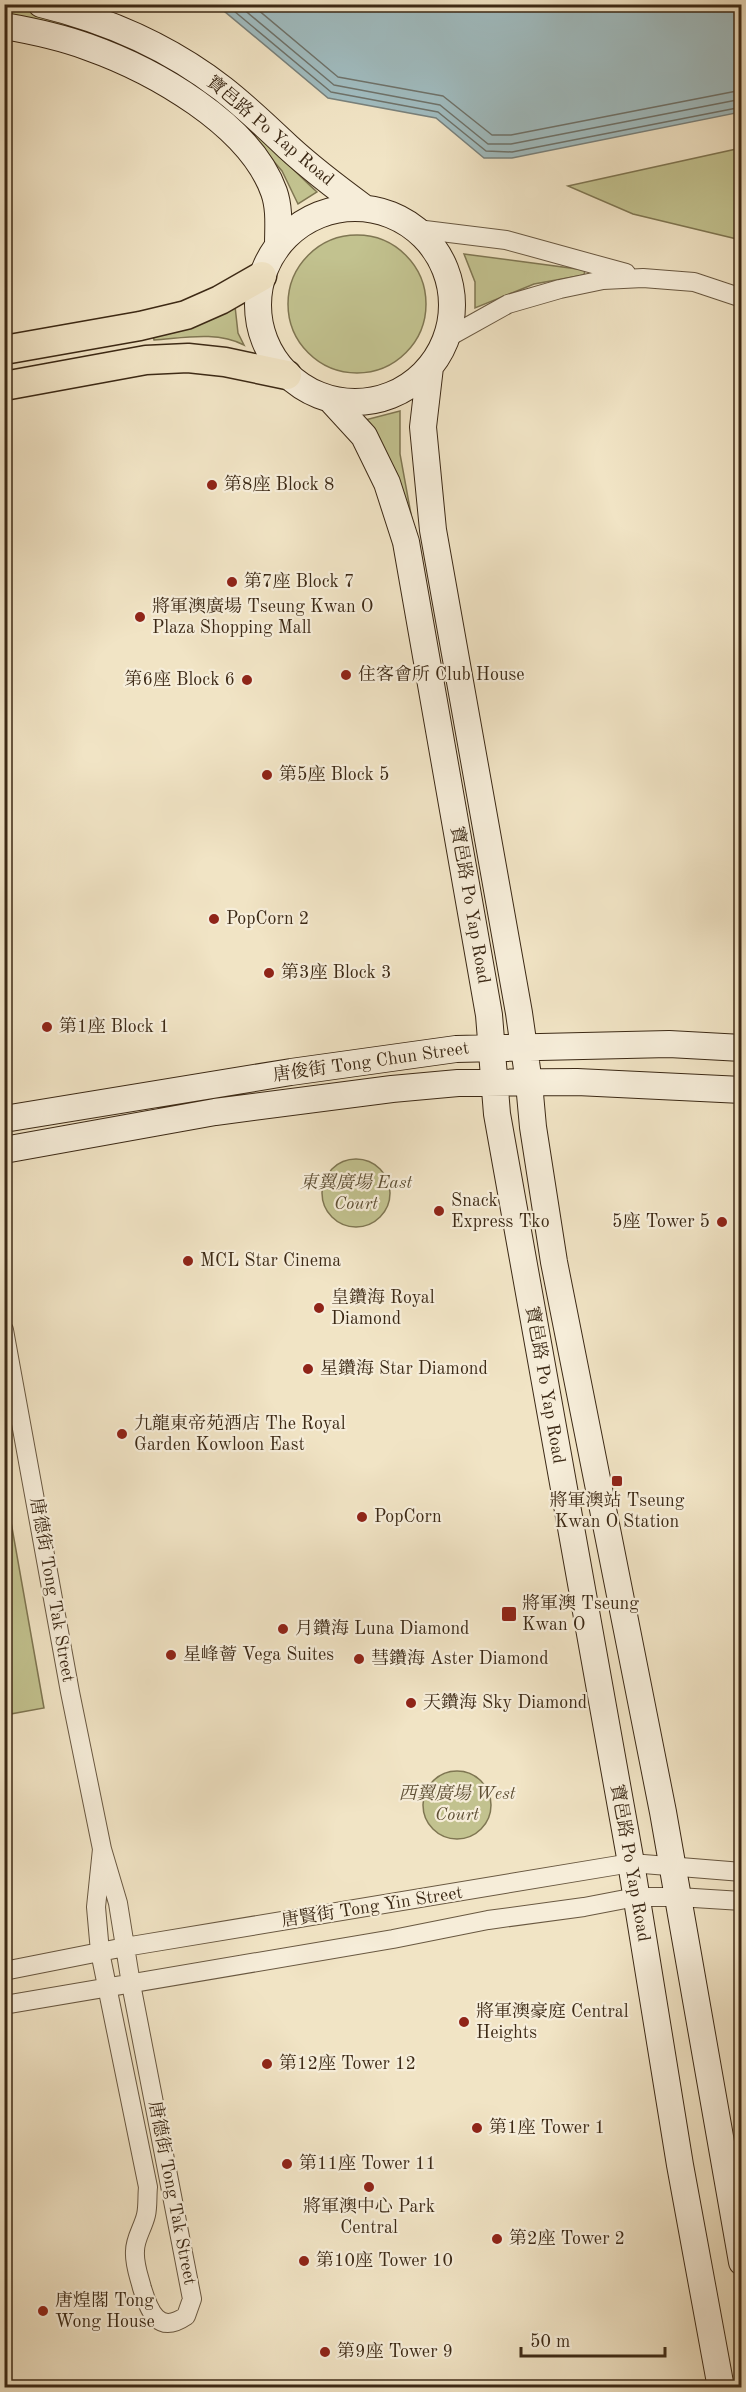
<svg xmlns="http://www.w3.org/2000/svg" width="746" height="2392" font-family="'Old Standard TT','Noto Serif TC',serif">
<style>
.green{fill:#c2c28f;stroke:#7f7652;stroke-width:1.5}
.water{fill:#a0bcc0;stroke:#78817c;stroke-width:1.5}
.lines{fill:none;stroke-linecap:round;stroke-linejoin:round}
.shore{stroke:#6e726a;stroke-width:1.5}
.street-casing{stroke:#695841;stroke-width:20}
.secondary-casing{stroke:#3c2915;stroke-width:28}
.primary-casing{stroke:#3c2915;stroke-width:31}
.street{stroke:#f6edd9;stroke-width:18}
.secondary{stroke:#f6edd9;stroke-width:26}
.primary{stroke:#f1e4c5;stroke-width:28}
.poi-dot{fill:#8f2418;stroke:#f6edd9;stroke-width:2}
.labels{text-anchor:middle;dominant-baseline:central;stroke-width:4.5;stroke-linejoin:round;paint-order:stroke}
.street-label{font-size:18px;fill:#3c2915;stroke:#f6edd9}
.poi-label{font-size:18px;fill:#3c2915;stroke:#f6edd9;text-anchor:start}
.park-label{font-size:18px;font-style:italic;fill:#5e4f34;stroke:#f6edd9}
</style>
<rect width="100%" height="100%" fill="#f1e4c5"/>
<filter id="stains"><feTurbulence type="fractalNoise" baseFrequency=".00333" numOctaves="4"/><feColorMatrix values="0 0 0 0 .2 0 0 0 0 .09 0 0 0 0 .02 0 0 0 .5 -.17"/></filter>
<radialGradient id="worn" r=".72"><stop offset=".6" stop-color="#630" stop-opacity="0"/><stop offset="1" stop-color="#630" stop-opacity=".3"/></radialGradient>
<path class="green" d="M4 5C79 19 152 51 213 95 251 123 282 160 317 192L298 204 282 171 252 136 44 21 5 13Z
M741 148V240L633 214 568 186Z
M288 304a69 69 0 1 1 138 0a69 69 0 1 1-138 0Z
M464 254 585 270 584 275 534 284 475 308V282Z
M235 306 238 333 244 345C216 331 184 338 154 340L153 335Z
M400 411V454L421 569 470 883 365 420Z
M322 1193a34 34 0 1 1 68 0a34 34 0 1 1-68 0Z
M8 1505 44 1708 5 1715 4 1506Z
M423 1805a34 34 0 1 1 68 0a34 34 0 1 1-68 0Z"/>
<path class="water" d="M229 4 741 5V112L512 158H484L436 118 328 98 224 11Z"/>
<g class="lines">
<path class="shore" d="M233 4 234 11 331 92 438 112 486 151 512 152 742 107
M241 4 242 8 334 85 440 105 488 144H511L742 99
M251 4 338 77 443 96 492 135H511L742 90"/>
<g class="street-casing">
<path id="street" d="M417 229 506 240 626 273
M447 338 508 304 560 289 603 280 643 278 694 282 742 298
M4 1330 70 1692 102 1849 118 1903 131 1984 192 2299 186 2316C158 2335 149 2311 142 2288 139 2276 134 2264 135 2251 135 2238 143 2228 146 2215 148 2207 147 2196 148 2187L100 1952 96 1907 102 1849
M4 1971 125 1947 631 1863 742 1872
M4 2005 393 1939 488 1920 584 1907 636 1897H678L742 1901"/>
</g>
<g class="secondary-casing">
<path id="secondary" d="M41 4C107 20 169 47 223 89 246 107 267 127 288 147 312 169 337 188 363 207
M4 26C33 31 61 37 88 47 153 70 250 124 274 192 280 209 278 228 278 246
M258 305a97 97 0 1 1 194 0a97 97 0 1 1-194 0Z
M430 367 423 427 433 530 519 1013 529 1083 533 1127 554 1262 663 1812 742 2262
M331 400 364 436 387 483 406 542 489 1015 497 1114 631 1863 680 2165 721 2388
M4 1119 291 1072 456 1049 669 1044 742 1048
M4 1150 215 1112 392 1089 458 1083 577 1082 742 1090"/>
</g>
<g class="primary-casing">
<path id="primary" d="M4 350 140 326 186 315 220 300 262 276
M4 386 146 360 188 358 225 362 287 375"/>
</g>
<use href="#street" class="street"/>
<use href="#secondary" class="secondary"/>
<use href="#primary" class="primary"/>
</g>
<g class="poi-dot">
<circle cx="212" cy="485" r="6"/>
<circle cx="232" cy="582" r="6"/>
<circle cx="140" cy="617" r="6"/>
<circle cx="346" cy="675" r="6"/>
<circle cx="247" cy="680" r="6"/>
<circle cx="267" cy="775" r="6"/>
<circle cx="214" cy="919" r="6"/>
<circle cx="269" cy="973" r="6"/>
<circle cx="47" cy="1027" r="6"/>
<circle cx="439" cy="1211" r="6"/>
<circle cx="722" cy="1222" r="6"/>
<circle cx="188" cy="1261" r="6"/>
<circle cx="319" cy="1308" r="6"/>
<circle cx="308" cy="1369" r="6"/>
<circle cx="122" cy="1434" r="6"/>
<rect x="611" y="1475" width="12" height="12" rx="3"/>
<circle cx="362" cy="1517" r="6"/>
<rect x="501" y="1606" width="16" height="16" rx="3"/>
<circle cx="283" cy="1629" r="6"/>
<circle cx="171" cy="1655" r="6"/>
<circle cx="359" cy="1659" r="6"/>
<circle cx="411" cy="1703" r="6"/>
<circle cx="464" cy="2022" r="6"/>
<circle cx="267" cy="2064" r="6"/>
<circle cx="477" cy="2128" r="6"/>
<circle cx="287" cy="2164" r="6"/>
<circle cx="369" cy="2187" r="6"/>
<circle cx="497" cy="2239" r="6"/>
<circle cx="304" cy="2261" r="6"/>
<circle cx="43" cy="2311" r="6"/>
<circle cx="325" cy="2352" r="6"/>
</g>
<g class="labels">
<g class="street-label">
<text transform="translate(270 131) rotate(40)">寶邑路 Po Yap Road</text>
<text transform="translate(470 905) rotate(80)">寶邑路 Po Yap Road</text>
<text transform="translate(371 1062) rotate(-8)">唐俊街 Tong Chun Street</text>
<text transform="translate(545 1385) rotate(80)">寶邑路 Po Yap Road</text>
<text transform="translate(52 1590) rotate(80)">唐德街 Tong Tak Street</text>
<text transform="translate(630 1863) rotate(80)">寶邑路 Po Yap Road</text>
<text transform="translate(372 1907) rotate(-9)">唐賢街 Tong Yin Street</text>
<text transform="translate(172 2193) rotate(79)">唐德街 Tong Tak Street</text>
</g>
<g class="poi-label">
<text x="224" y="485">第8座 Block 8</text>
<text x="244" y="582">第7座 Block 7</text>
<text x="152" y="607">將軍澳廣場 Tseung Kwan O<tspan x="152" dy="21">Plaza Shopping Mall</tspan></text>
<text x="358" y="675">住客會所 Club House</text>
<text x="235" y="680" text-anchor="end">第6座 Block 6</text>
<text x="279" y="775">第5座 Block 5</text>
<text x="226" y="919">PopCorn 2</text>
<text x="281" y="973">第3座 Block 3</text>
<text x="59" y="1027">第1座 Block 1</text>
<text x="451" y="1201">Snack<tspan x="451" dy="21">Express Tko</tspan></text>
<text x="710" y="1222" text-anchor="end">5座 Tower 5</text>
<text x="200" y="1261">MCL Star Cinema</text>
<text x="331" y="1298">皇鑽海 Royal<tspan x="331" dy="21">Diamond</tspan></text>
<text x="320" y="1369">星鑽海 Star Diamond</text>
<text x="134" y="1424">九龍東帝苑酒店 The Royal<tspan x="134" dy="21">Garden Kowloon East</tspan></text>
<text x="617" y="1501" text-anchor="middle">將軍澳站 Tseung<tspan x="617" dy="21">Kwan O Station</tspan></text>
<text x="374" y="1517">PopCorn</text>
<text x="522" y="1604">將軍澳 Tseung<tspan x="522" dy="21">Kwan O</tspan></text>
<text x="295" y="1629">月鑽海 Luna Diamond</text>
<text x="183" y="1655">星峰薈 Vega Suites</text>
<text x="371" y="1659">彗鑽海 Aster Diamond</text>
<text x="423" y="1703">天鑽海 Sky Diamond</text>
<text x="476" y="2012">將軍澳豪庭 Central<tspan x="476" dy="21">Heights</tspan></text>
<text x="279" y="2064">第12座 Tower 12</text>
<text x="489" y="2128">第1座 Tower 1</text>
<text x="299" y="2164">第11座 Tower 11</text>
<text x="369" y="2207" text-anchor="middle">將軍澳中心 Park<tspan x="369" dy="21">Central</tspan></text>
<text x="509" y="2239">第2座 Tower 2</text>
<text x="316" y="2261">第10座 Tower 10</text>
<text x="55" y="2301">唐煌閣 Tong<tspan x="55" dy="21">Wong House</tspan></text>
<text x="337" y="2352">第9座 Tower 9</text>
</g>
<g class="park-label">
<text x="356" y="1183">東翼廣場 East<tspan x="356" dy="21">Court</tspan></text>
<text x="457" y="1794">西翼廣場 West<tspan x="457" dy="21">Court</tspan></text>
</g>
</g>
<rect width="746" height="2392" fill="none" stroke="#f1e4c5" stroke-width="24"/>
<rect x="6" y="6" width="734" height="2380" fill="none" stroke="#3c2915" stroke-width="3"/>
<rect x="12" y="12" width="722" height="2368" fill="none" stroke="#3c2915" stroke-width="1.5"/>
<path d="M521 2347v9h144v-9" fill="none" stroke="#3c2915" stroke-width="3"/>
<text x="530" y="2347" font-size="18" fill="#3c2915" stroke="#f6edd9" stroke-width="4.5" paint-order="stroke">50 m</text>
<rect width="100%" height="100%" filter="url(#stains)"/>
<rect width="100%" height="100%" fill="url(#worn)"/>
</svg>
